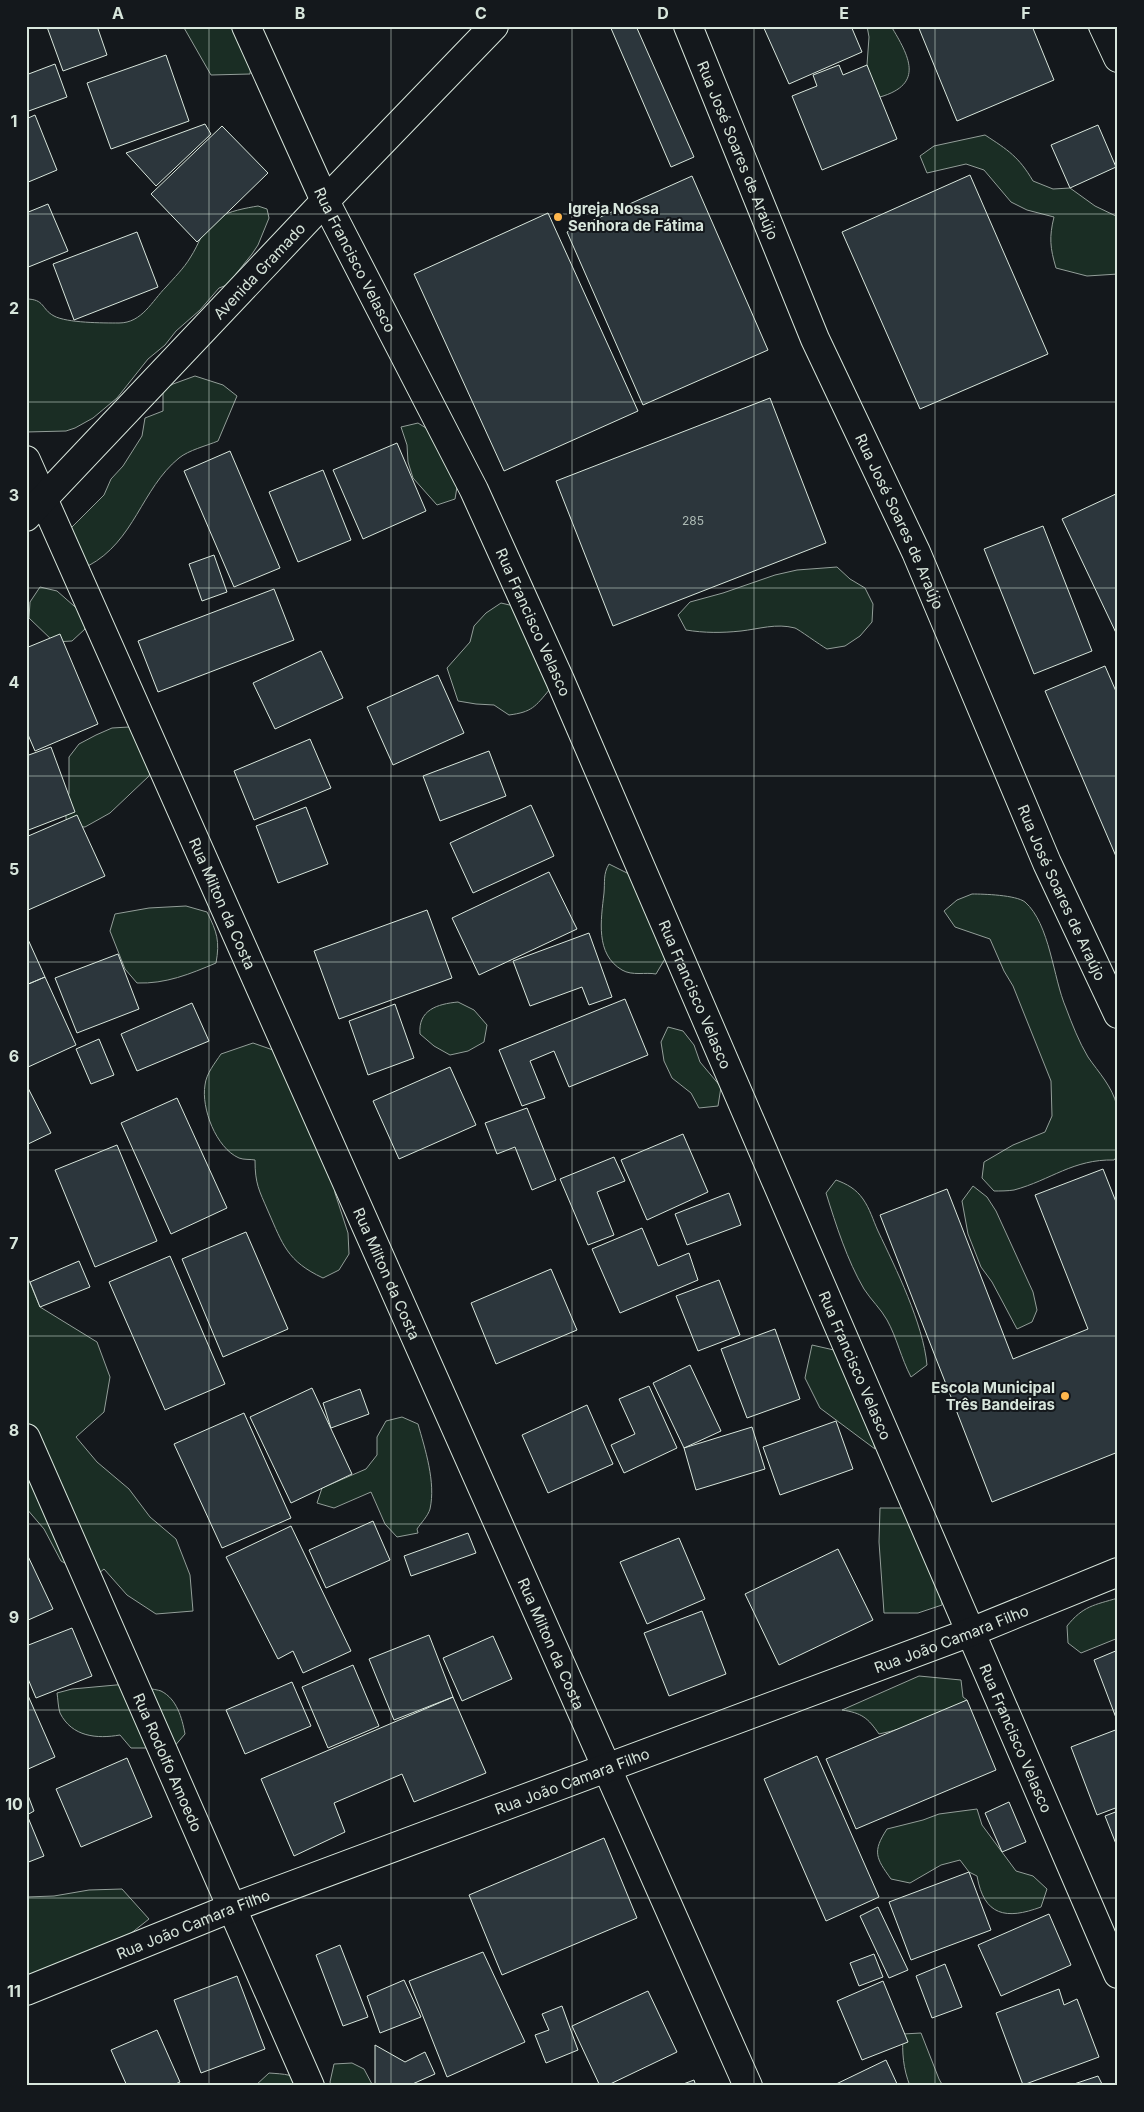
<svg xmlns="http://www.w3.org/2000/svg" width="1144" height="2112" font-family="Inter,sans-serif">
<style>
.green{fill:#1a2d24;stroke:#939e99}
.building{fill:#2c363c;stroke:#d8e6dc}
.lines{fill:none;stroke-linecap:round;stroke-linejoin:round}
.street-casing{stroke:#d8e6dc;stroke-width:30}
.secondary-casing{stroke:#d8e6dc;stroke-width:30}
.street{stroke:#14181c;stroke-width:28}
.secondary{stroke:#14181c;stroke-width:28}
.grid{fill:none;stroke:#d8e6dc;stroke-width:1;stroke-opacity:0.55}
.poi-dot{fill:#ffb74d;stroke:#14181c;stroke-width:2}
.labels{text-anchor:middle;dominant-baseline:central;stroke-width:4;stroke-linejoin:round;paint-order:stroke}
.number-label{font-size:12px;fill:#adbab4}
.street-label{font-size:15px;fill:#d8e6dc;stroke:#14181c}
.poi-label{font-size:15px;font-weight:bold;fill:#d8e6dc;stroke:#14181c;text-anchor:start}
.neatline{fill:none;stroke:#d8e6dc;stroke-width:2}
.grid-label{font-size:16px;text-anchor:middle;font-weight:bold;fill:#d8e6dc}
</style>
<rect width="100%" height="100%" fill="#14181c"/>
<path class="green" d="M183 26H254L250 74 211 75Z
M867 26H891C909 56 925 84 880 97L873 92 867 65 869 37Z
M985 135C1008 150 1019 157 1033 181L1053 189 1070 188 1095 206 1118 217V274L1087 276 1056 268C1050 248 1049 237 1054 217L1027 210 1011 202 984 170 966 164 927 173 920 156 934 146Z
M258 206 267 209 269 218 258 245 252 254 227 285 219 288 200 310 176 331 165 345 148 359 117 398 93 418 75 428 66 431 26 432V299C45 299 41 309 54 316 67 323 103 323 119 323 142 323 152 301 166 287 174 278 184 268 190 258 200 243 202 228 218 218 229 211 246 208 258 206Z
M195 376 223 385 237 396 218 441C206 446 189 450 179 458 141 489 135 541 88 566L67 532 104 495 111 479 123 466 142 436 145 418 163 411V390L173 384Z
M418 423 434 433 458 481 455 499 437 505 413 478 408 462 407 445 401 427Z
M837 567 850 579 865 588 873 604 872 622 860 636 845 646 827 649C820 645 798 629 795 628 776 623 759 629 741 631 722 633 704 633 686 630L678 615 690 602 723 593 775 575 797 570Z
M40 587 57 591 82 613 85 629 72 641 54 642 29 618 30 602Z
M501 603 518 607 550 689C535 707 532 712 509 715L494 705 476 704 458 701 447 668 470 642 474 626 486 613Z
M129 727 143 734 153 763 149 776 110 813 85 827 67 826 65 809 69 793V757L79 744 96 735 112 728Z
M609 864 633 876 666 957 656 974C646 972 632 976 622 970 595 954 601 920 604 893 605 882 603 874 609 864Z
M972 894C984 894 1016 895 1025 902 1050 924 1053 978 1066 1008 1072 1024 1079 1042 1088 1057 1099 1073 1112 1086 1117 1106 1121 1120 1118 1140 1118 1155L1114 1160C1073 1159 1051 1180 1014 1190 1008 1191 1000 1191 994 1191L982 1178 984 1162 1013 1145 1045 1132 1052 1116 1051 1081 1013 986 1004 971 990 939 955 927 944 911 957 900Z
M186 906 207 912C217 932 220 941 216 963 190 974 166 984 137 983L125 969 110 931 115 914 149 908Z
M458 1002 474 1010 487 1025 484 1042 468 1051 450 1055 434 1046 420 1034C418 1010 437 1004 458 1002Z
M668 1027 683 1031 694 1045 700 1062 721 1087 718 1106 699 1108 691 1093 672 1078 664 1061 661 1042Z
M253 1043 273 1050 288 1061 334 1175 335 1193 348 1233 349 1254 339 1270 323 1278C287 1261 283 1245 268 1211 259 1190 255 1184 255 1160 250 1159 244 1160 239 1158 216 1148 201 1108 205 1085 206 1074 215 1063 221 1054Z
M836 1180C847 1184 856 1189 863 1199 870 1209 873 1220 878 1231 896 1269 923 1323 927 1365L911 1377C901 1358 897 1338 887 1320 881 1309 871 1300 864 1289 847 1260 836 1225 826 1193Z
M973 1186 987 1197 996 1211 1033 1292 1037 1310 1032 1322 1017 1329 992 1282 981 1267 968 1234 962 1201Z
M26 1273 40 1307 97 1342 110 1377 104 1412 76 1437 97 1462 129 1489 150 1517 176 1539 190 1575 193 1611 156 1614 127 1595 104 1569 93 1578 61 1561 44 1529 26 1508Z
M812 1345 847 1353 868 1416 875 1449 820 1408 805 1378Z
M402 1417 418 1424C425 1449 436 1482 430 1509 428 1516 421 1523 417 1529L418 1533 397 1537 385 1524 371 1492 334 1508 317 1503 322 1488 366 1469 377 1455V1437L386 1421Z
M880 1508H912L941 1570 942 1605 918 1613H884L879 1542Z
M1118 1598V1638L1081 1653 1068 1643 1067 1626C1083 1606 1094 1605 1118 1598Z
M919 1676 961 1680 963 1697 967 1700C939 1715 909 1728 879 1734 868 1718 862 1713 842 1710Z
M127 1684C135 1687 156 1689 161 1691 177 1699 182 1718 185 1734L173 1748H131L120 1735C97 1739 72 1737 60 1713 58 1707 58 1699 57 1693L72 1689Z
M977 1809 982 1825 1016 1871 1033 1876 1047 1889 1041 1907C1006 1920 984 1916 977 1876L969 1872 960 1860 941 1865 910 1883 891 1879C876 1858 872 1852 887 1829L923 1820 939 1814Z
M122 1889 149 1919 120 1942 46 1972 26 1975V1897L54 1896 89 1890Z
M921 2033 939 2079 943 2086H910C903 2068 902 2053 903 2034Z
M352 2063 364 2069 373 2086H331L330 2082 334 2064Z
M269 2073C282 2074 299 2074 307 2086H255Z"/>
<path class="building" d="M50 26H97L107 55 63 71 47 27Z
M610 26H636L694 157 671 167Z
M763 26H851L862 52 789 84Z
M918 26H1032L1054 80 957 121Z
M166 55 189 121 111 149 87 83Z
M55 64 67 97 26 112V75Z
M839 65 843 75 867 65 897 139 822 170 792 96 817 86 813 75Z
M35 115 57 170 26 183V119Z
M205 124 211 134 156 186 126 153Z
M1098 125 1116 167 1070 188 1051 145Z
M222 126 268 173 197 242 151 194Z
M970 175 1048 354 920 409 842 232Z
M692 176 768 350 643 405 567 232Z
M48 204 68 251 26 268V213Z
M548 213 638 411 504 471 414 274Z
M137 232 158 287 74 320 53 264Z
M770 398 826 543 613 626 556 481Z
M397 443 426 511 363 539 333 470Z
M230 451 280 568 234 587 184 471Z
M323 470 351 540 298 562 269 492Z
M1118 493V637L1062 519Z
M1043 526 1092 651 1034 674 984 549Z
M214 555 227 592 202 601 189 564Z
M274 589 294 640 158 692 138 641Z
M60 634 98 724 35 751 26 730V648Z
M321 651 343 698 275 729 253 683Z
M1105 666 1118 696V861L1045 691Z
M438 675 464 733 393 765 367 707Z
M310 739 331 788 254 820 234 771Z
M51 747 75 812 26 831V756Z
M489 751 506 796 440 821 423 776Z
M531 805 554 856 473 893 450 843Z
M306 807 328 864 278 883 256 826Z
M77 815 105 876 26 911V837Z
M549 872 577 929 479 975 452 918Z
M427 910 452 978 339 1019 314 951Z
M589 933 612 997 589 1005 582 987 530 1006 513 961Z
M26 935 45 977 26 985Z
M118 954 139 1009 77 1033 55 978Z
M45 977 76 1045 26 1068V985Z
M625 999 648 1055 569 1087 554 1051 530 1061 545 1098 522 1106 499 1050Z
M192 1003 209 1041 137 1071 121 1034Z
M395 1004 414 1058 368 1075 349 1021Z
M99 1039 114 1075 91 1084 76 1049Z
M450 1067 476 1125 399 1159 373 1101Z
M26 1084 51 1133 26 1145Z
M177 1098 227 1208 171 1234 121 1123Z
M527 1108 556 1180 532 1190 515 1147 497 1154 485 1123Z
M683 1134 708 1192 647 1220 621 1160Z
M117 1145 157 1241 95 1267 55 1170Z
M614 1157 625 1181 597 1192 614 1235 588 1245 560 1179Z
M1103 1169 1118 1207V1452L992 1502 880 1215 947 1189 1013 1359 1088 1329 1035 1195Z
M729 1193 741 1225 687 1245 675 1214Z
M642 1228 658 1266 689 1253 698 1280 620 1313 592 1249Z
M246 1232 288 1329 223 1357 182 1259Z
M170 1256 225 1384 165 1410 109 1282Z
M79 1261 90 1287 40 1307 30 1282Z
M551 1269 577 1330 496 1364 471 1303Z
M719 1280 740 1335 698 1351 676 1296Z
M775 1329 800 1399 747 1418 721 1349Z
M690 1365 721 1431 684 1448 653 1383Z
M649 1386 677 1448 624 1473 611 1445 635 1434 619 1399Z
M312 1388 352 1474 291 1503 250 1417Z
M360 1389 369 1414 331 1428 323 1403Z
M587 1405 613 1464 548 1493 522 1435Z
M244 1413 291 1518 222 1548 174 1444Z
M836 1421 853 1469 780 1495 763 1447Z
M752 1427 765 1469 696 1490 684 1448Z
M373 1521 390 1560 326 1588 309 1550Z
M291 1526 351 1651 303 1673 293 1651 278 1659 226 1557Z
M468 1533 476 1553 411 1576 404 1556Z
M679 1538 705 1599 647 1624 620 1562Z
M838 1549 873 1620 779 1665 745 1594Z
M26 1552 53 1609 26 1621Z
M702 1611 726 1674 669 1696 644 1633Z
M72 1628 92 1676 36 1698 26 1674V1646Z
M429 1635 453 1697 394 1720 369 1659Z
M493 1636 512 1679 462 1701 443 1658Z
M1118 1650V1723L1094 1660Z
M353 1665 379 1726 328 1748 302 1687Z
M292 1682 311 1726 245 1754 226 1710Z
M26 1691 55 1757 26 1770Z
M453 1697 486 1773 414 1802 402 1774 334 1803 345 1832 294 1856 261 1779Z
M967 1700 996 1770 856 1829 826 1759Z
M1118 1729V1807L1097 1815 1071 1747Z
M817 1756 879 1897 826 1921 764 1779Z
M127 1758 152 1817 81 1847 56 1789Z
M26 1790 34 1811 27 1815 44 1856 26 1863Z
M1009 1802 1026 1842 1002 1852 985 1813Z
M1118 1811V1849L1105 1816Z
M604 1838 637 1918 502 1975 469 1895Z
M969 1872 991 1930 911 1960 889 1902Z
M878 1907 908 1970 889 1978 860 1916Z
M1049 1914 1071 1965 1001 1996 978 1945Z
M340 1945 368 2017 343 2026 316 1955Z
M483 1952 525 2042 447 2077 409 1981Z
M874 1954 883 1977 859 1986 850 1963Z
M945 1964 962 2007 932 2018 916 1976Z
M237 1976 265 2049 201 2073 174 2000Z
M404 1980 421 2017 380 2033 367 1996Z
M883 1981 908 2042 862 2060 837 2001Z
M1059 1989 1064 2005 1077 1999 1099 2057 1023 2085 996 2013Z
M648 1991 677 2052 606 2086H600L572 2026Z
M562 2006 578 2050 546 2063 535 2035 549 2030 542 2014Z
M157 2030 180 2082 171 2086H127L111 2050Z
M375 2045 405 2062 425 2052 435 2074 408 2086H375Z
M886 2060 898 2086H832Z
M1098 2076 1103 2086H1068Z
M694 2080 696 2086H678Z"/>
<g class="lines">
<g class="street-casing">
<g id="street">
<path id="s1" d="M246 26 325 201 474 490 560 680 1118 1974"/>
<path id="s2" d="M688 26 815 339 916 552 1047 863 1118 1014"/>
<path d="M1103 26 1118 58"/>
<path id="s3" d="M26 460 748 2086"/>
<path id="s4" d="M26 1438 310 2086"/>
<path id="s5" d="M26 1991 231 1908 971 1632 1118 1572"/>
</g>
</g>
<g class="secondary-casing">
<g id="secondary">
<path id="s6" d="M26 517 325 201 494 26"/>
</g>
</g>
<use href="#street" class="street"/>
<use href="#secondary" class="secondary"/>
</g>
<path class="grid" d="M209 26V2086M391 26V2086M572 26V2086M754 26V2086M935 26V2086M26 214H1118M26 402H1118M26 588H1118M26 776H1118M26 962H1118M26 1150H1118M26 1336H1118M26 1524H1118M26 1710H1118M26 1898H1118"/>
<g class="poi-dot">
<circle cx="558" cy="217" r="5"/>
<circle cx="1065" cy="1396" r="5"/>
</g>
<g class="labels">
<g class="number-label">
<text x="693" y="520">285</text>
</g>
<g class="street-label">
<text stroke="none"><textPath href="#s2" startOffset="134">Rua José Soares de Araújo</textPath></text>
<text stroke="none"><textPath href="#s1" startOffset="258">Rua Francisco Velasco</textPath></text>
<text stroke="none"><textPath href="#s6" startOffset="339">Avenida Gramado</textPath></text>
<text stroke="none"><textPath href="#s2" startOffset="539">Rua José Soares de Araújo</textPath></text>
<text stroke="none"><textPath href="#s1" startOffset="662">Rua Francisco Velasco</textPath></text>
<text stroke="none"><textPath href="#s2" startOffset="944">Rua José Soares de Araújo</textPath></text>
<text stroke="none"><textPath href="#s3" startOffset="485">Rua Milton da Costa</textPath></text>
<text stroke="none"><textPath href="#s1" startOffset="1068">Rua Francisco Velasco</textPath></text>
<text stroke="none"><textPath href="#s3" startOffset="890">Rua Milton da Costa</textPath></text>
<text stroke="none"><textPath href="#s1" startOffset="1472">Rua Francisco Velasco</textPath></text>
<text stroke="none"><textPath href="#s5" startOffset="990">Rua João Camara Filho</textPath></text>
<text stroke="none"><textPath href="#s3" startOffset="1295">Rua Milton da Costa</textPath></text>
<text stroke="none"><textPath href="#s1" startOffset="1878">Rua Francisco Velasco</textPath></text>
<text stroke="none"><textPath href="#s4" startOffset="354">Rua Rodolfo Amoedo</textPath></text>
<text stroke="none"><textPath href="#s5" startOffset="585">Rua João Camara Filho</textPath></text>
<text stroke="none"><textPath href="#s5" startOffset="180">Rua João Camara Filho</textPath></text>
</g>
<g class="poi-label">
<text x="568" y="208">Igreja Nossa<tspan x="568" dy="17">Senhora de Fátima</tspan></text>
<text x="1055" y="1387" text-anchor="end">Escola Municipal<tspan x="1055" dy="17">Três Bandeiras</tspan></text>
</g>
</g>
<rect width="1144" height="2112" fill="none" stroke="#14181c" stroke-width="55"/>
<rect x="28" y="28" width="1088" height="2056" class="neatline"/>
<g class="grid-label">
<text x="118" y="19">A</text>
<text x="300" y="19">B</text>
<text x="481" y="19">C</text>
<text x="663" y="19">D</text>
<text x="844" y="19">E</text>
<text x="1026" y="19">F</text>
<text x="14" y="127">1</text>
<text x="14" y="314">2</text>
<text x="14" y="501">3</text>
<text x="14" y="688">4</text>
<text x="14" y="875">5</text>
<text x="14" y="1062">6</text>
<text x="14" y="1249">7</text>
<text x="14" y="1436">8</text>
<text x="14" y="1623">9</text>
<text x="14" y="1810">10</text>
<text x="14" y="1997">11</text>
</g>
</svg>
